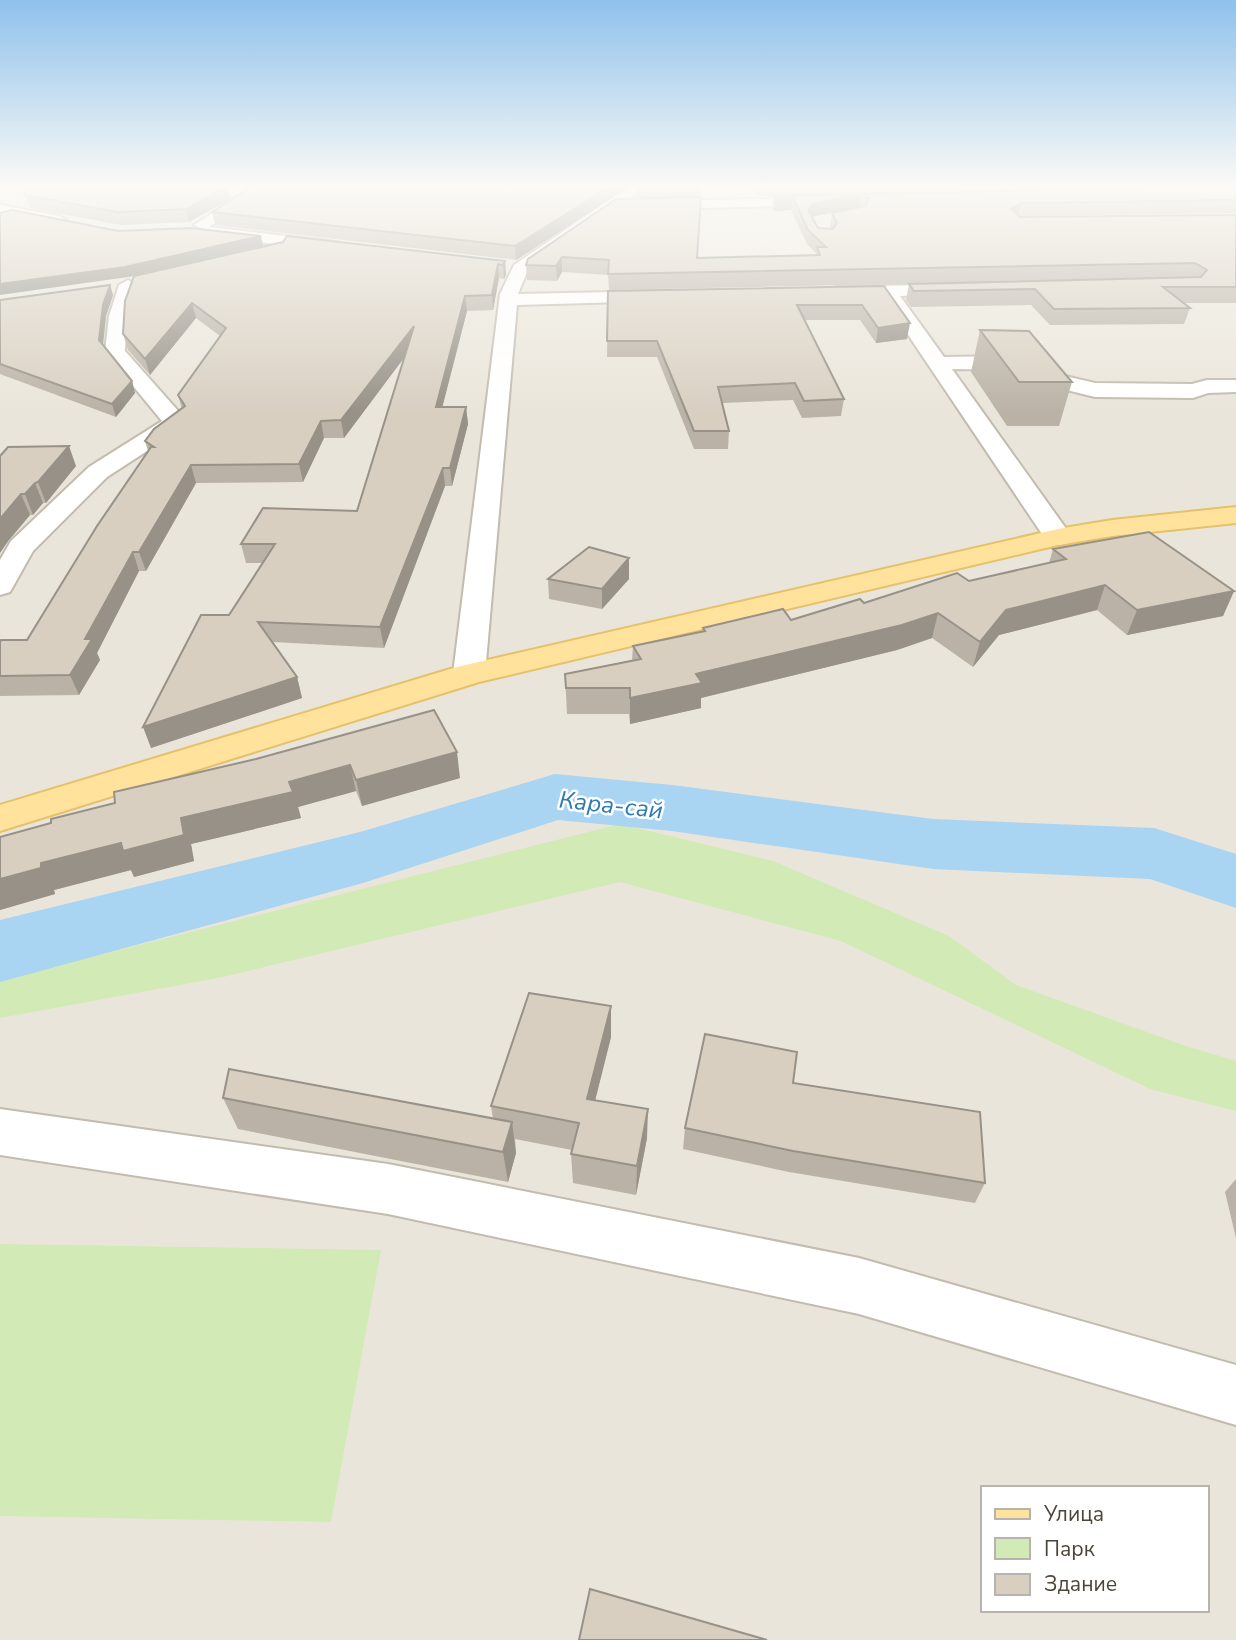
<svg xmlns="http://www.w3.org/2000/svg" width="1236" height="1640" font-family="'Nunito Sans',sans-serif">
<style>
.residential{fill:#eae5da;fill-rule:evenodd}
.green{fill:#d2eab5}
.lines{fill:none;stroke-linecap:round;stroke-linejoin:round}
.river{fill:#a9d4f2;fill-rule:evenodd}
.minor-casing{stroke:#c2bbae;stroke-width:4}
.major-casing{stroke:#e6c16a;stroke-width:4}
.minor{fill:#fff;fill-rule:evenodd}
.major{fill:#ffe39c;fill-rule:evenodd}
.wall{fill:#bab2a6;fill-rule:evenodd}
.shaded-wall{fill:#979187}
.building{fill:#d8cfc1;stroke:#979187;stroke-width:2;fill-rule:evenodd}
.labels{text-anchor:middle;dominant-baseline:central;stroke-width:5;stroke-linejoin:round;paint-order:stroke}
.water-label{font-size:24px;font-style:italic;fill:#2e7ab2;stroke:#fff}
</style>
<rect width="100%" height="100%" fill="#f6f3ec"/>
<path class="residential" d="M0 184H1236V1640H0ZM982 1488H1206V1610H982Z"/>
<path class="green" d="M620 824 773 861 949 936 1016 985 1183 1045 1236 1061V1111L1150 1089 841 941 620 882 223 977 0 1018V980Z
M0 1244 381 1250 331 1522 0 1516Z"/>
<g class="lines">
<path class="river" d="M555 774 672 785 933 819 1154 828 1236 854V908L1150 879 933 869 672 831 558 820 363 883 0 982V920L360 832Z"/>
<g class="minor-casing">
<path id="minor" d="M231 184H246L242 189 248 197 246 202 209 227 337 242 345 247 337 252 203 235V229L194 225 233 200 227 188Z
M633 184H649L527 272 518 294 661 291 670 296 661 301 517 305 485 674 481 681 469 684 457 681 453 674 500 294 514 265Z
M823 198 830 202 828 205 649 209 642 205 649 201Z
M0 205 59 216 67 221 59 226 0 213Z
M128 280 137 285 127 316 125 351 188 422 184 427 107 477 33 551 10 592 0 595V560L11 541 89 467 162 421 105 352 109 316 119 285Z
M958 284 964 285 967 289 964 293 900 296 944 357 1006 356 1025 359 1065 376 1095 383 1192 384 1207 380H1236V392L1208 393 1193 398 1095 397 1050 386 1020 370 952 369 1072 537 1068 543 1058 545 1048 543 882 296 836 297 827 292 836 287Z
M0 1109 388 1164 859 1258 1236 1365V1425L859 1314 388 1214 0 1155Z"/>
</g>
<g class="major-casing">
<path id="major" d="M1236 507V523L1112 536 1058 545 479 682 0 831V805L457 667 1058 529 1112 520Z"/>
</g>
<use href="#minor" class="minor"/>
<use href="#major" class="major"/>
</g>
<path class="wall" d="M22 184H228L226 185 230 199 189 222 121 225 30 208Z
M244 184H702L701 197 635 198 636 187 632 185 516 260 215 225 212 212 246 190Z
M747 184H1236V185L759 196Z
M1236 186V213L1019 216 1020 217 1236 215V303H1183L1190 308 1184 324 1050 325 1031 305 911 307 906 300 909 284 943 283 609 290 608 275 562 272 557 281 527 280 526 265 616 199 697 258 816 255V253L807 244 791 210 775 211 772 209 774 196ZM859 207 832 213 830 227 831 229 818 228 812 217Z
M118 231 263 246 505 261 506 275 504 279 499 278 493 310 467 311 442 407H466L468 424 452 486H445L384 648 273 642 297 677 302 698 151 748 229 615 263 563H246L241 544 357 511 404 357 344 438H324L303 482 196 483 146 571H139L97 653 100 660 79 695 0 696V642L27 640 148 451 145 441 182 409 178 395 220 336 196 318 150 375 128 350 123 334 134 276 128 277Z
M110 285 113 295 106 316 103 346 132 381 135 393 116 417 0 374V300Z
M884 286 907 339 876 343 860 320H804L844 399 841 416 802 418 793 400 722 403 729 431 728 449H694L657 357H607L608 291Z
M980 330 1072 382 1059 426H1007L971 372Z
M0 456 76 466 46 503H43L33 515H30L9 540Z
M1053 549 1234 591 1223 616 1127 635 1097 610 999 635 973 667 932 638 897 650 701 698V708L630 724 629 714H567L565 674 632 660 633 646 703 632V628L791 620 864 603 969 581 1049 563Z
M548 579H629L602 609 549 599Z
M256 759 460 778 362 806 356 791 298 807 301 818 191 844 194 861 134 877 131 870 54 890 55 894 0 910V837L51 823Z
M611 1037 595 1100 647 1138 636 1195 573 1183 571 1154 572 1150 515 1139 516 1153 508 1182 238 1129 223 1098 493 1119 491 1106Z
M793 1083 985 1183 975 1203 789 1172 683 1149 685 1128Z
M1236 1179V1238L1225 1192Z"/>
<path class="shaded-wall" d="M224 184H228L225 187 227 186 230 199 189 222 186 209Z
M614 184H632V185L516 260 515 246Z
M860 194 859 207 810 217 808 210 812 204Z
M793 197 791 210 775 211 776 198Z
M1021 203 1018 216 1011 209Z
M261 236 263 246 128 277 0 295V284Z
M562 257V272L557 281 556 266Z
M505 261 506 275 504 279 503 265Z
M498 264 499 278 493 310 492 295Z
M110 285 113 295 106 316 102 352 99 340 103 305Z
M465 296 467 311 438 424 436 407Z
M192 303 196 318 150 375 145 359Z
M910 323 907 339 876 343 878 328Z
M414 326 416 342 344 438 341 420Z
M132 381 135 393 116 417 112 404Z
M466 407 468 424 452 486 450 468Z
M321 421 324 438 303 482 299 464Z
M69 446 76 466 46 503 38 482Z
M191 465 196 483 146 571 139 552Z
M443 468 445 486 384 648 380 627Z
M35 483 43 503 33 515 25 494Z
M21 494 30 515 9 540 0 553V519Z
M133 552 139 571 97 653 100 660 79 695 70 675 85 639Z
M629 558V579L602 609V589Z
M1105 585 1097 610 999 635 973 667 980 642 1006 610Z
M1234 591 1223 616 1127 635 1137 610Z
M938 613 932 638 897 650 701 698V708L630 724V698L696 674Z
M297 677 302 698 151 748 143 727Z
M457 752 460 778 362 806 356 780Z
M350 765 356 791 298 807 301 818 191 844 194 861 134 877 131 870 54 890 55 894 0 910V879L41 863 289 782Z
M611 1006V1037L588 1129 587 1099Z
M648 1109 647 1138 636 1195 637 1166Z
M512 1122 516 1153 508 1182 503 1152Z"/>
<path class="building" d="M22 184H226L227 186 186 209 117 212 25 195Z
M247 184H614L515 246 212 212 246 190 248 185Z
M637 184H702L636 185Z
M1236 186V200L1021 203 1011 209 1020 217 1236 215V287H1163L1190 308 1054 309 1035 289 914 291 909 284 1201 277 1207 270 1195 263 608 274 609 260 562 257 556 266 526 265 528 259 616 199 701 197 697 258 820 255 817 247H826L808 230 793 197 776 198 774 196ZM860 194 869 198 866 206 832 213 837 223 833 229 818 228 808 210 812 204Z
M12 210 118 231 191 228 261 236 125 267 0 284V213Z
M287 236 505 261 503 265 498 264 492 295 465 296 436 407H466L450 468H443L380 627 258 622 297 677 143 727 201 615H229L275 544H241L263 508 357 511 414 326 341 420 321 421 299 464 191 465 139 552H133L85 639H92L70 675 0 676V642L1 640H27L97 526 151 447H154L145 441 154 429 185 406 178 395 226 328 192 303 145 359 123 334 125 301 134 276 283 242Z
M110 285 103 305 99 340 132 381 112 404 0 364V300Z
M884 286 910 323 878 328 862 305H797L844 399 804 401 795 383 718 387 729 431H694L657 341H607L608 291Z
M980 330 1029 331 1072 382H1019Z
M69 446 38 482 35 483 25 494H21L0 519V456L8 447Z
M1149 532 1234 591 1137 610 1105 585 1006 610 980 642 938 613 902 625 696 674 702 683 630 698V688H566L565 674 641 659 633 646 705 631 703 628 783 609 791 620 860 599 864 603 957 573 969 581 1066 559 1053 549Z
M589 547 629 558 602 589 548 579Z
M434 710 457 752 356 780 350 765 289 782 293 792 181 818 184 835 123 851 121 843 41 863V868L0 879V837L51 823V819L115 803 114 792 256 759Z
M529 993 611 1006 587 1099 648 1109 637 1166 571 1154 579 1123 491 1106Z
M705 1034 797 1052 793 1083 980 1112 985 1183 793 1151 685 1128Z
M229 1069 512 1122 503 1152 223 1098Z
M590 1589 767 1640H579Z"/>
<linearGradient id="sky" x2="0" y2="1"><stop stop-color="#8fc1ec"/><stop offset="0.45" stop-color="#fbfaf6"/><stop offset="1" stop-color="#fbfaf6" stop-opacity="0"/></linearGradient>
<rect width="1236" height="413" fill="url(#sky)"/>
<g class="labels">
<g class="water-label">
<text transform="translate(611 805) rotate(6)">Кара-сай</text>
</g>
</g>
<rect x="981" y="1486" width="228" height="126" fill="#ffffff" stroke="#b7b4b0" stroke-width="2"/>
<rect x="995" y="1509" width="35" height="10" fill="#ffe39c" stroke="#b7b4b0" stroke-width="2"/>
<text x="1044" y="1521" font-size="21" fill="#4b4439">Улица</text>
<rect x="995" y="1538" width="35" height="21" fill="#d2eab5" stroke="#b7b4b0" stroke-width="2"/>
<text x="1044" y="1556" font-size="21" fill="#4b4439">Парк</text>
<rect x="995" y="1574" width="35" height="21" fill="#d8cfc1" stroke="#b7b4b0" stroke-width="2"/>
<text x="1044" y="1591" font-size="21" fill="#4b4439">Здание</text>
</svg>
